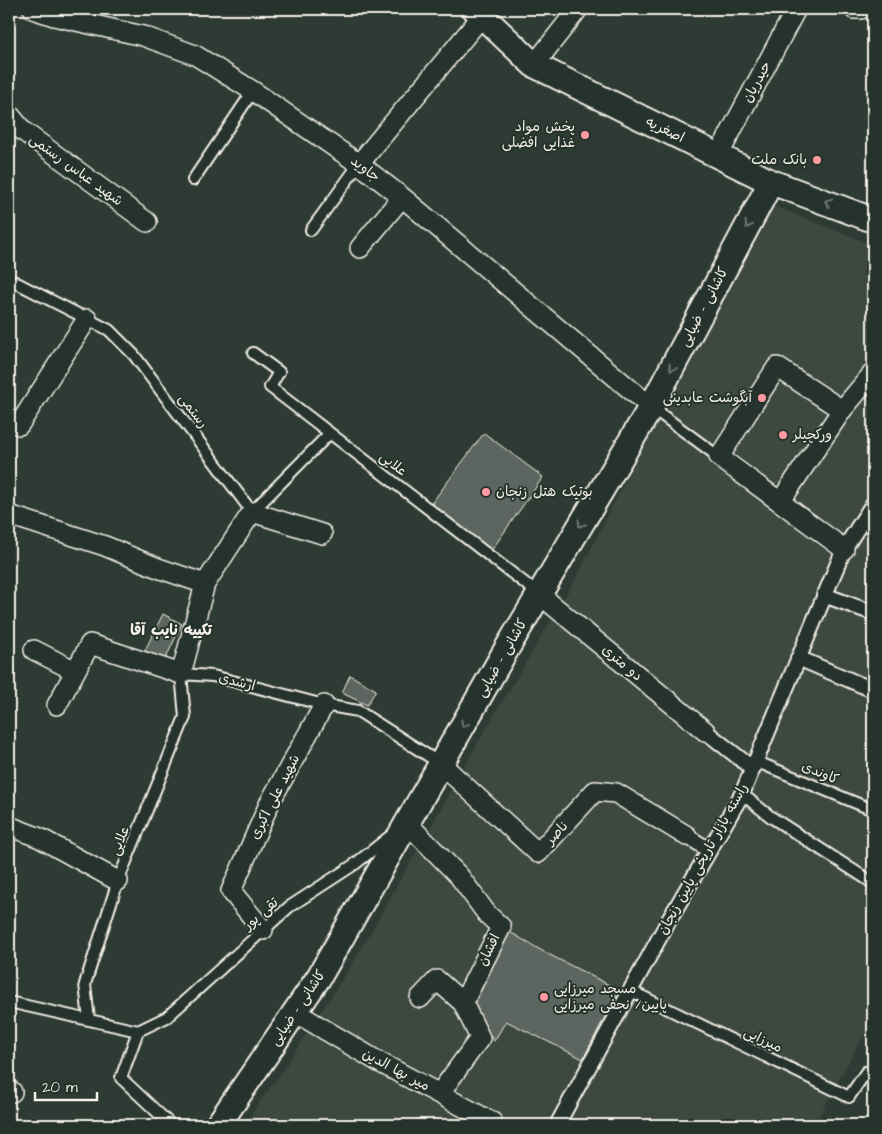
<svg xmlns="http://www.w3.org/2000/svg" width="882" height="1134" font-family="'Architects Daughter','Playpen Sans Arabic',sans-serif">
<style>
.built{fill:#3c4841}
.building{fill:#5c655e;stroke:#f4f1e8}
.lines{fill:none;stroke-linecap:round;stroke-linejoin:round}
.service-casing{stroke:#f4f1e8;stroke-width:14}
.pedestrian-casing{stroke:#f4f1e8;stroke-width:18}
.minor-casing{stroke:#f4f1e8;stroke-width:22}
.tertiary-casing{stroke:#f4f1e8;stroke-width:28}
.service{stroke:#26332d;stroke-width:10}
.pedestrian{stroke:#26332d;stroke-width:14}
.minor{stroke:#26332d;stroke-width:19}
.tertiary{stroke:#26332d;stroke-width:24}
.oneway{stroke:#6e766e}
.poi-dot{fill:#ff9aa2;stroke:#26332d;stroke-width:2}
.labels{text-anchor:middle;dominant-baseline:central;stroke-width:4;stroke-linejoin:round;paint-order:stroke}
.street-label{font-size:14px;fill:#f4f1e8;stroke:#26332d}
.poi-label{font-size:14px;fill:#f4f1e8;stroke:#26332d;text-anchor:end}
.neighbourhood-label{font-size:15px;font-weight:bold;fill:#f4f1e8;stroke:#26332d}
</style>
<rect width="100%" height="100%" fill="#2e3b34"/>
<filter id="ink" filterUnits="userSpaceOnUse"><feTurbulence type="fractalNoise" baseFrequency=".02" numOctaves="2"/><feDisplacementMap in="SourceGraphic" scale="10" xChannelSelector="R" yChannelSelector="G"/><feConvolveMatrix kernelMatrix="1 2 1 2 8 2 1 2 1" color-interpolation-filters="sRGB"/></filter>
<g filter="url(#ink)">
<path class="built" d="M771 205 873 245V1018L814 1125H244L291 1058 356 958 486 729 578 575 639 453Z"/>
<path class="building" d="M484 433 543 477 491 551 428 508Z
M163 614 182 624 163 664 143 654Z
M350 675 376 690 367 705 342 693Z
M508 931 544 952 619 990 583 1059 506 1021 494 1041 468 1004Z"/>
<g class="lines">
<g class="service-casing">
<path id="service" d="M193 180 253 91
M311 230 359 164
M9 279 109 330 134 355 252 512 330 433
M253 353 279 372 270 387 539 594
M651 407 719 457
M755 761 873 810
M742 794 771 817 873 883
M631 991 849 1097 866 1072 873 1075
M9 1002 138 1031 121 1078 171 1125
M89 1020 85 984 118 881 185 717 181 674 213 676 324 705 358 711 441 764
M138 1031 167 1017 289 907 355 864 393 834"/>
</g>
<g class="pedestrian-casing">
<path id="pedestrian" d="M824 595 873 613
M798 658 873 690
M705 731 752 768
M687 836 709 850
M557 1125 669 920 742 794 844 549 873 504"/>
</g>
<g class="minor-casing">
<path id="minor" d="M33 9 54 16 143 36 195 55 253 91 359 164 402 197 651 407
M854 9H861
M534 65 578 9
M9 114 23 131 147 222
M718 156 796 9
M359 164 482 16
M360 248 402 197
M842 410 777 367 719 457 844 549
M19 425 87 319
M780 502 842 410 873 373
M9 515 105 546 158 568 205 584
M539 594 705 731
M34 650 75 671
M57 705 90 644 181 674 205 584 252 512 322 534
M441 764 538 853 595 791 616 793 687 836
M407 823 459 876 487 914 501 927 463 1003 480 1038 440 1093
M9 826 40 838 118 881
M263 930 231 891 270 802 324 705
M420 998 437 980 463 1003
M295 1012 379 1062 492 1122
M9 1090 12 1092"/>
</g>
<g class="tertiary-casing">
<path id="tertiary" d="M475 9 534 65 771 182 873 220
M218 1125 319 977 506 650 651 407 771 182"/>
</g>
<use href="#service" class="service"/>
<use href="#pedestrian" class="pedestrian"/>
<use href="#minor" class="minor"/>
<use href="#tertiary" class="tertiary"/>
</g>
<defs><path id="oneway-chevron" d="M-2-3.5L2.5 0L-2 3.5" fill="none" stroke-width="1.6" stroke-linecap="round" stroke-linejoin="round" transform="scale(1.25)"/></defs>
<g class="oneway">
<use href="#oneway-chevron" transform="translate(828 202) rotate(-159)"/>
<use href="#oneway-chevron" transform="translate(748 225) rotate(118)"/>
<use href="#oneway-chevron" transform="translate(672 368) rotate(118)"/>
<use href="#oneway-chevron" transform="translate(581 524) rotate(121)"/>
<use href="#oneway-chevron" transform="translate(464 724) rotate(120)"/>
</g>
</g>
<g class="poi-dot">
<circle cx="585" cy="135" r="5"/>
<circle cx="817" cy="160" r="5"/>
<circle cx="762" cy="398" r="5"/>
<circle cx="783" cy="435" r="5"/>
<circle cx="486" cy="492" r="5"/>
<circle cx="544" cy="997" r="5"/>
</g>
<g class="labels">
<g class="street-label">
<text transform="translate(757 82) rotate(-62)">حیدریان</text>
<text transform="translate(665 130) rotate(26)">اصغریه</text>
<text transform="translate(365 169) rotate(37)">جاوید</text>
<text transform="translate(76 170) rotate(36)">شهید عباس رستمی</text>
<text transform="translate(704 307) rotate(-62)">کاشانی - ضیایی</text>
<text transform="translate(193 411) rotate(53)">رستمی</text>
<text transform="translate(393 464) rotate(38)">علایی</text>
<text transform="translate(502 658) rotate(-60)">کاشانی - ضیایی</text>
<text transform="translate(622 663) rotate(40)">دو متری</text>
<text transform="translate(237 682) rotate(14)">ارشدی</text>
<text transform="translate(820 773) rotate(23)">کاوندی</text>
<text transform="translate(275 797) rotate(-63)">شهید علی اکبری</text>
<text transform="translate(557 833) rotate(-47)">ناصر</text>
<text transform="translate(120 841) rotate(-68)">علایی</text>
<text transform="translate(703 859) rotate(-61)">راسته بازار تاریخی پایین زنجان</text>
<text transform="translate(261 914) rotate(-41)">تقی پور</text>
<text transform="translate(489 950) rotate(-64)">افشان</text>
<text transform="translate(298 1008) rotate(-56)">کاشانی - ضیایی</text>
<text transform="translate(763 1040) rotate(26)">میرزایی</text>
<text transform="translate(396 1070) rotate(28)">میر بها الدین</text>
</g>
<g class="poi-label">
<text x="575" y="127">پخش مواد<tspan x="575" dy="16">غذایی افضلی</tspan></text>
<text x="807" y="160">بانک ملت</text>
<text x="752" y="398">آبگوشت عابدینی</text>
<text x="793" y="435" text-anchor="start">ورکچیلر</text>
<text x="496" y="492" text-anchor="start">بوتیک هتل زنجان</text>
<text x="554" y="989" text-anchor="start">مسجد میرزایی<tspan x="554" dy="16">پایین/ نجفی میرزایی</tspan></text>
</g>
<g class="neighbourhood-label">
<text x="171" y="630">تکییه نایب آقا</text>
</g>
</g>
<rect width="882" height="1134" fill="none" stroke="#26332d" stroke-width="30"/>
<rect x="15" y="15" width="852" height="1104" fill="none" stroke="#f4f1e8" stroke-width="2" filter="url(#ink)"/>
<path d="M35 1092v8h62v-8" fill="none" stroke="#f4f1e8" stroke-width="2.5"/>
<text x="42" y="1092" font-size="15" fill="#f4f1e8" stroke="#26332d" stroke-width="4" paint-order="stroke">20 m</text>
</svg>
